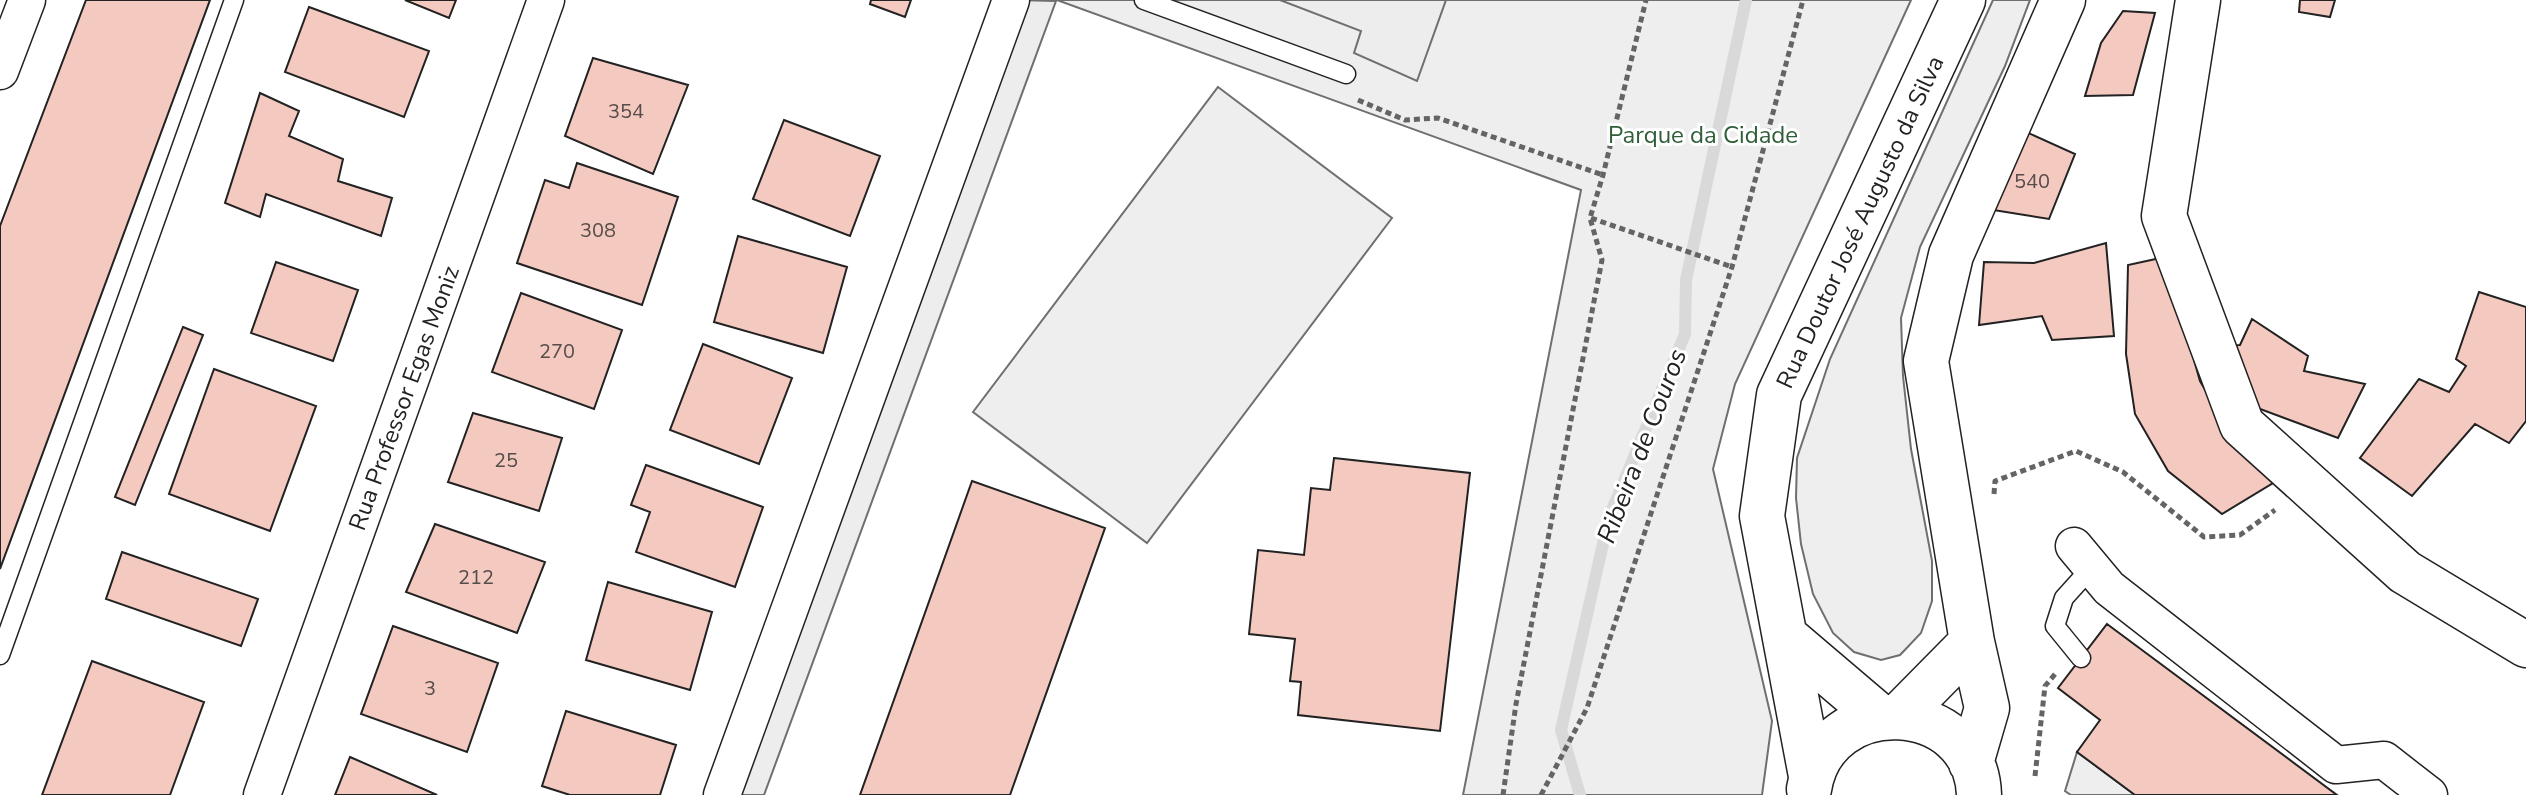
<svg xmlns="http://www.w3.org/2000/svg" width="2526" height="795" font-family="'Nunito Sans',sans-serif">
<style>
.green{fill:#eee;stroke:#6f6f6f;stroke-width:2}
.parking{fill:#ededed;stroke:#6f6f6f;stroke-width:2}
.lines{fill:none;stroke-linecap:round;stroke-linejoin:round}
.stream{stroke:#d9d9d9;stroke-width:12}
.building{fill:#f3c9c0;stroke:#222;stroke-width:2}
.lane-casing{stroke:#222;stroke-width:21}
.street-casing{stroke:#222;stroke-width:39}
.secondary-casing{stroke:#222;stroke-width:47}
.path{stroke:#646464;stroke-width:5;stroke-dasharray:6 4;stroke-linecap:butt}
.lane{stroke:#fff;stroke-width:18}
.street{stroke:#fff;stroke-width:36}
.secondary{stroke:#fff;stroke-width:44}
.labels{text-anchor:middle;dominant-baseline:central;stroke-width:6;stroke-linejoin:round;paint-order:stroke}
.number-label{font-size:20px;fill:#564c4a}
.park-label{font-size:24px;fill:#2f5e38;stroke:#fff}
.street-label{font-size:24px;fill:#222;stroke:#fff}
.water-label{font-size:26px;font-style:italic;fill:#222;stroke:#fff}
</style>
<rect width="100%" height="100%" fill="#fff"/>
<path class="green" d="M1911 0 1735 384 1713 469 1772 721 1762 795H1463L1581 190 1057 0Z
M1993 0H2030L2005 66 1920 247 1901 318 1903 376 1911 449 1932 561V601L1921 633 1900 655 1881 660 1854 652 1833 633 1813 594 1801 544 1796 498 1797 458 1830 359Z
M1218 87 1392 218 1147 543 973 412Z
M2077 752 2135 795H2071L2065 791Z"/>
<path class="parking" d="M1011 0 1056 1 764 795H722Z
M1280 0H1446L1417 81 1354 53 1361 31Z"/>
<g class="lines">
<path class="stream" d="M1580 795 1561 730 1609 517 1685 334 1686 280 1746 0"/>
</g>
<path class="building" d="M86 0H210L0 569V226Z
M405 0H456L449 18Z
M871 0H911L905 17 870 4Z
M2300 0H2335L2330 17 2299 12Z
M309 7 429 51 404 117 285 72Z
M2123 11 2155 13 2133 95 2085 96 2101 43Z
M593 58 688 85 653 174 565 136Z
M260 93 299 111 289 136 343 159 338 181 392 198 381 236 266 194 260 217 225 203Z
M784 120 880 156 850 236 753 199Z
M2024 131 2075 154 2049 219 1987 209Z
M577 163 678 197 642 305 517 263 545 180 569 188Z
M738 236 847 267 823 353 714 322Z
M2106 243 2114 336 2052 340 2042 316 1979 325 1984 262 2034 263Z
M2165 257 2200 381 2231 434 2278 480 2222 514 2168 471 2135 414 2126 354 2128 265Z
M276 262 358 290 333 361 251 333Z
M2479 292 2526 307V421L2509 443 2475 424 2412 496 2360 458 2419 379 2449 392 2466 366 2456 359Z
M521 293 622 330 594 409 492 372Z
M2252 319 2308 356 2304 371 2365 384 2338 438 2252 406 2223 346 2240 345Z
M183 327 203 335 135 505 115 497Z
M703 344 792 378 759 464 670 430Z
M214 369 316 406 270 531 169 494Z
M473 413 562 438 539 511 448 482Z
M1334 458 1470 473 1440 731 1298 715 1301 682 1290 681 1295 639 1249 634 1258 550 1304 555 1311 488 1330 490Z
M646 465 763 507 735 587 636 552 650 512 631 505Z
M972 481 1105 528 1010 795H860Z
M435 524 545 562 517 633 406 592Z
M122 552 258 599 241 646 106 599Z
M608 582 712 612 690 690 586 660Z
M2107 624 2337 795H2135L2077 752 2100 720 2058 688Z
M393 626 498 663 467 752 361 714Z
M92 661 204 702 170 795H42Z
M566 711 676 745 660 795H570L542 786Z
M350 757 437 795H335Z"/>
<g class="lines">
<g class="lane-casing">
<path id="lane" d="M1144 0 1346 74
M0 655 234 0
M2081 658 2055 626 2064 598 2092 567"/>
</g>
<g class="street-casing">
<path id="street" d="M0 71 27 0
M2074 546 2109 588 2336 765 2384 760 2429 795
M262 795 546 0
M722 795 1011 0"/>
</g>
<g class="secondary-casing">
<path id="secondary" d="M2198 0 2164 216 2242 425 2405 572 2526 645
M1786 637 1880 717
M1899 716 1972 642
M1971 763 1987 708 1972 642 1926 361 1951 255 2063 0
M1811 776 1762 516 1779 395 1963 0
M1809 789C1825 688 1976 697 1979 795"/>
</g>
<path class="path" d="M1358 100 1405 120 1438 118 1603 175
M1591 218 1732 267
M1994 494 1995 481 2076 451 2123 472 2204 537 2240 535 2275 510
M2035 776 2045 686 2056 673
M1503 795 1516 704 1602 260 1590 218 1603 175 1646 0
M1541 795 1587 708 1732 267 1803 0"/>
<use href="#lane" class="lane"/>
<use href="#street" class="street"/>
<use href="#secondary" class="secondary"/>
</g>
<g class="labels">
<g class="number-label">
<text x="626" y="111">354</text>
<text x="2032" y="181">540</text>
<text x="598" y="230">308</text>
<text x="557" y="351">270</text>
<text x="506" y="460">25</text>
<text x="476" y="577">212</text>
<text x="430" y="688">3</text>
</g>
<g class="park-label">
<text x="1703" y="135">Parque da Cidade</text>
</g>
<g class="street-label">
<text transform="translate(1860 222) rotate(-65)">Rua Doutor José Augusto da Silva</text>
<text transform="translate(404 398) rotate(-70)">Rua Professor Egas Moniz</text>
</g>
<g class="water-label">
<text transform="translate(1642 446) rotate(-69)">Ribeira de Couros</text>
</g>
</g>
</svg>
